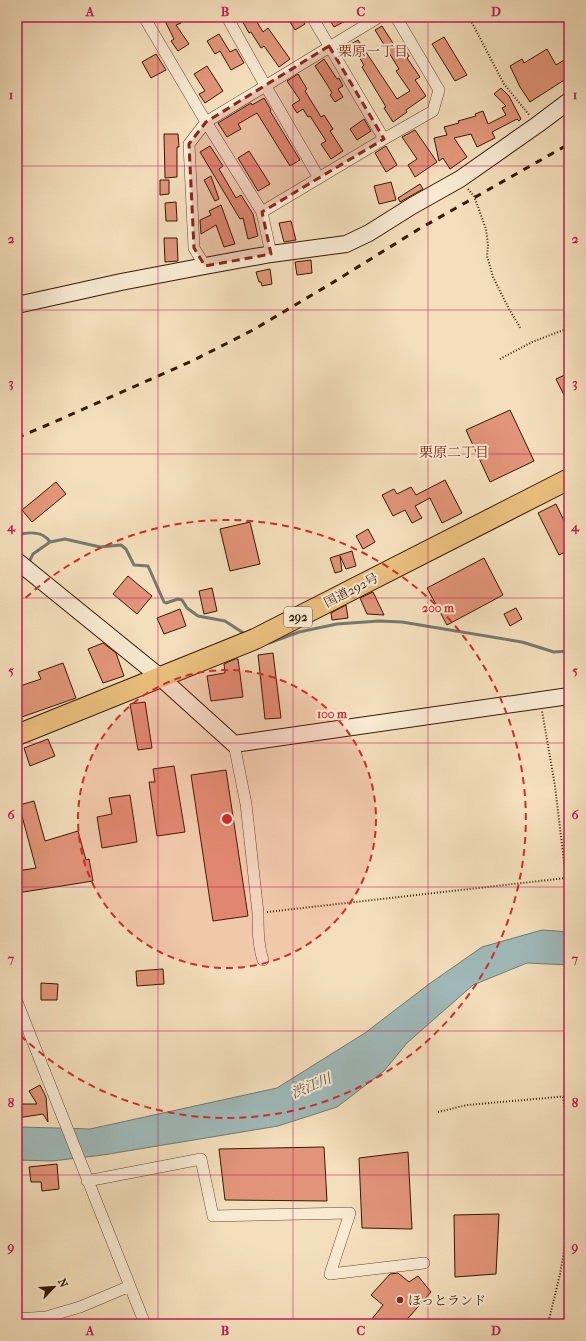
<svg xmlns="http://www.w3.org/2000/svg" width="586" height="1341" font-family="'IM FELL French Canon','Noto Serif JP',serif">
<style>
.water{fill:#9fbaba;stroke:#757a70}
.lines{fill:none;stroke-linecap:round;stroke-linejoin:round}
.stream{stroke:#757a70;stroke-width:3}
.building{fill:#e3957b;stroke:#351900}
.street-casing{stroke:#654a2f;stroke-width:12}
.secondary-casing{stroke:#351900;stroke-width:18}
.highway-casing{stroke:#351900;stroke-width:22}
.path{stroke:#351900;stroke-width:2;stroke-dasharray:1 2;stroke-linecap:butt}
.street{stroke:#f8ead3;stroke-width:11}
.secondary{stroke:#f8ead3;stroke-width:16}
.highway{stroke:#eac07e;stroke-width:20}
.rail{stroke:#351900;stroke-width:3;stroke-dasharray:7 7;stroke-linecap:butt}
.marked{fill:#8f2418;fill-opacity:0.2;stroke:#8f2418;stroke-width:3;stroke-dasharray:8 5;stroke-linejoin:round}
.grid{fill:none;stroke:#c2185b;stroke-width:1;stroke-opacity:0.55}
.ring{fill:none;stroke:#d62828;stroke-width:2;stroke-dasharray:7 5}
.poi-dot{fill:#8f2418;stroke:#f8ead3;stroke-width:1.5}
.labels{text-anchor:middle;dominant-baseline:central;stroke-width:4;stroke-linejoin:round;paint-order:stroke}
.shield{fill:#f8ead3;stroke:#70583f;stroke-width:1}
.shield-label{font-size:12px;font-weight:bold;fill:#351900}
.street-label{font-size:13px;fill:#351900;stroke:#f8ead3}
.poi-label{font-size:13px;fill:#351900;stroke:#f8ead3;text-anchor:start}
.neighbourhood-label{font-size:14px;fill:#7a1f14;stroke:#f8ead3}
.water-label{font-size:14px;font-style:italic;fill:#5a5141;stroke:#f8ead3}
.centre{fill:#d62828;stroke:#f8ead3;stroke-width:2}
.ring-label{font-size:12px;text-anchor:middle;font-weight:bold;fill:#d62828;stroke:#f8ead3;stroke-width:4;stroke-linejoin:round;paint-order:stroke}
.neatline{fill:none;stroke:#c2185b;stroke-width:1.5}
.grid-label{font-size:13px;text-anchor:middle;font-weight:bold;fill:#c2185b}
</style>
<rect width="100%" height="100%" fill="#f4dfbc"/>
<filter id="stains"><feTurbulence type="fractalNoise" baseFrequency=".005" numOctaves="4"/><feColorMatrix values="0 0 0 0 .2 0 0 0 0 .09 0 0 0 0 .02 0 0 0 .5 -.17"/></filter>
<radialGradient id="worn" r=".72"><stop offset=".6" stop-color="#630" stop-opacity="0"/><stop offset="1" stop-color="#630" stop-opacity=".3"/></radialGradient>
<path class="water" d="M542 930 569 932V965L527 963 473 985 407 1043 384 1071 337 1107 278 1126 103 1155 52 1161 17 1160V1124L21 1127 90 1129 277 1088 365 1033 429 984 482 947Z"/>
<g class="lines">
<path class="stream" d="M17 535C28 532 43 531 50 542
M28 564 33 554 50 542 65 539 100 547 121 545 126 549 134 565 148 566 164 602 166 603 178 599 182 600 187 608 198 616 225 621 245 634
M17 587 24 573
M269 643 299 632 337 624 379 621 402 622 522 642 554 652 569 651"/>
</g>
<path class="building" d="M163 17H178L181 23 176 25 189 44 178 51 171 41 174 39Z
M240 17H254L263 32 268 28 290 59 279 67 264 46 261 48 251 32 249 33Z
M287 17H301L305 24 295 30Z
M328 17H353L334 27Z
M382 26 396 48 402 45 409 56 407 58 420 77 415 80 426 96 406 110 407 112 393 122 384 108 386 107 362 67 364 65 351 44 358 40 397 99 410 91 396 71 399 69 375 30Z
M219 34 230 52 236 49 244 63 231 70 220 51 215 54 207 41Z
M444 37 467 75 455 81 432 44Z
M547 49 556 65 569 57V77L530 102 520 87 510 66 522 59 524 63Z
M156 54 166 70 151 78 142 62Z
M324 59 337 79 339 78 343 86 338 89 343 97 335 102 330 95 332 93 328 86 315 66Z
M207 66 223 91 205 103 199 94 205 91 194 74Z
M298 74 307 89 305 91 321 117 324 115 333 129 330 131 343 151 331 159 321 144 326 141 310 116 308 117 303 109 297 113 292 105 300 100 287 81Z
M501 88 509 96 521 119 519 121 517 119 492 132 495 138 477 147 471 134 454 138 467 157 450 169 443 158 439 161 434 138 447 135 444 127 459 123 458 121 476 116 475 114 483 111 488 124 506 115 502 108 506 106 494 94Z
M264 98 271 110 270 111 300 160 290 166 257 113 238 124 241 129 227 137 218 123 251 103 252 105Z
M364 119 371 131 357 140 350 129Z
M415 130 437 162 415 177 408 165 417 159 402 137Z
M164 134H178L179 147H177V177L165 178Z
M210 146 223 166 219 169 236 198 241 195 253 214 258 236 248 239 243 218 240 219 200 152Z
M386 146 397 165 386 172 375 153Z
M249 151 270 184 258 191 238 158Z
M211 176 219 199 215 201 204 180Z
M160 180H169V194L160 195Z
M391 182 396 200 379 204 374 186Z
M420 184 423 189 400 202 398 198Z
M176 202 177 221H166L165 203Z
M221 205 235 244 224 247 216 225 201 234 200 220 211 215 209 211Z
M291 221 296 240 284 242 279 223Z
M164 238H177L178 261 165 262Z
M311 260 312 273 297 275 295 262Z
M270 269 272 284 262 286 261 282H259L256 272Z
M569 373V405L556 379Z
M510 410 534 461 490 482 466 430Z
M445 480 462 513 442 523 430 498 415 506 422 518 412 523 405 510 393 516 382 495 394 489 397 494 411 487 416 495Z
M56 482 66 494 32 522 22 510Z
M556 504 569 531V550L559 555 538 513Z
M250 522 260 564 230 571 220 529Z
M368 529 375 542 363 549 356 536Z
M352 551 356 566 346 569 340 556 342 571 335 573 330 558Z
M484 558 503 595 447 625 427 588Z
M128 576 152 596 137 614 113 594Z
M212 588 217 611 204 614 199 591Z
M373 592 384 615 367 614 360 598Z
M346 605 348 618 332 620 331 613Z
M516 608 522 619 510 626 504 614Z
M180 609 186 626 164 634 157 618Z
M103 643 116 653 124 676 103 683 88 649Z
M273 653 281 718 265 719 258 655Z
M235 659H238L243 697 211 701 207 676 225 673 224 664Z
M63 663 76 698 19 718 17 712V687L41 679 38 672Z
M145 702 152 748 138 750 130 704Z
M48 739 55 756 30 766 24 748Z
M174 766 185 832 157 836 149 782H155L153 769Z
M226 770 248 916 213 921 191 775Z
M130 795 137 842 102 848 97 817 112 814 109 798Z
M34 801 45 841 78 831 86 860 89 859 93 881 17 893V871L36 868 19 805Z
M163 969 164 984 137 986 136 971Z
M41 983 58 984 57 1000H41Z
M40 1085 46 1097 48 1122 43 1114 17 1118V1104H37L29 1091Z
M324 1147 327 1201 225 1200 219 1149Z
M408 1152 412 1229 362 1228 359 1158Z
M57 1164 59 1189 42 1191 41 1182H31L29 1167Z
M499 1214 496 1274 455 1277 454 1215Z
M398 1273 409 1282 418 1276 431 1292 403 1324H368L383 1305 371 1295 390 1274Z"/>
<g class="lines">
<g class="street-casing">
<path id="street" d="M144 17 206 122 262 212 384 139 433 111 439 90 396 17
M227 17 265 85 319 178
M312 17 384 139
M262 212 271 254
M205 266 194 248 189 144 206 122 379 17
M234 744 246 804 258 913C258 928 258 945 263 960
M17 1002 145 1324
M87 1181 201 1159 213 1216 350 1213 330 1274 424 1263
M17 1319 46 1317 80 1307 130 1286"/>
</g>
<g class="secondary-casing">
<path id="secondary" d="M17 305 121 282 205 266 271 254 346 244 369 233 412 206 460 179 537 125 569 101
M17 561 160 677 234 744 569 696"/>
</g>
<g class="highway-casing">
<path id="highway" d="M17 735 255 639 569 479"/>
</g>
<path class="path" d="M469 17 504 84 530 116
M468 189 474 196 486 229 488 245 487 256 493 277 509 309 521 329
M500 359 532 342 569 328
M267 912 566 878 555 786 542 711
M563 1097 569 1135
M438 1112 467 1105 569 1096
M548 1324 560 1274 569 1224"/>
<use href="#street" class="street"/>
<use href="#secondary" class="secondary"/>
<use href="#highway" class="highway"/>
<path class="rail" d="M17 438 45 426 192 361 253 330 332 283 419 229 569 144"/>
</g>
<path class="marked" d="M329 46 384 139 262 212 271 254 205 266 194 248 189 144 206 122Z"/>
<path class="grid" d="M158 17V1324M293 17V1324M428 17V1324M17 166H569M17 310H569M17 454H569M17 598H569M17 743H569M17 887H569M17 1031H569M17 1175H569"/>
<circle cx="227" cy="819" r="149" fill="#d62828" fill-opacity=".12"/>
<g class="ring">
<circle cx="227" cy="819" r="149"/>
<path d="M17 606A299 299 0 1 1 17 1032"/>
</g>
<circle class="poi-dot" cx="400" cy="1300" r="4"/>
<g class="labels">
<rect class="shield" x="284" y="607" width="28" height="20" rx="3"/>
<g class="shield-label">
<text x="298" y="617">292</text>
</g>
<g class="street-label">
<text transform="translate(351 590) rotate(-27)">国道292号</text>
</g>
<g class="poi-label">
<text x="408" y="1300">ほっとランド</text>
</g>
<g class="neighbourhood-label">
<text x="373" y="51">栗原一丁目</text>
<text x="454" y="452">栗原二丁目</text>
</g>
<g class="water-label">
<text transform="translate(311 1086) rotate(-23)">渋江川</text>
</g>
</g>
<circle cx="227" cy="819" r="6" class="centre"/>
<g class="ring-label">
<text x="438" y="612">200 m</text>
<text x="332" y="718">100 m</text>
</g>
<rect width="586" height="1341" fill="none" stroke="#f4dfbc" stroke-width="44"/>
<g transform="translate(54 1287) rotate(65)" stroke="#f8ead3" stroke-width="3" paint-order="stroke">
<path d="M0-3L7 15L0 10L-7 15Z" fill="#351900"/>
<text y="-6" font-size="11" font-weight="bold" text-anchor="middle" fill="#351900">N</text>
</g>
<rect x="22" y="22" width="542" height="1297" class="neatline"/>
<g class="grid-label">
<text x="90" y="16">A</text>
<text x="225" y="16">B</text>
<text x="361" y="16">C</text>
<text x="496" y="16">D</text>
<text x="11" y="99">1</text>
<text x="575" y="99">1</text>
<text x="11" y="243">2</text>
<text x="575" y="243">2</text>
<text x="11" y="387">3</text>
<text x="575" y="387">3</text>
<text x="11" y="531">4</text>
<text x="575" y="531">4</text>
<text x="11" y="675">5</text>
<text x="575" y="675">5</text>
<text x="11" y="819">6</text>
<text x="575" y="819">6</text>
<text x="11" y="963">7</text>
<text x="575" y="963">7</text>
<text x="11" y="1107">8</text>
<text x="575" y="1107">8</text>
<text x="11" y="1251">9</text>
<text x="575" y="1251">9</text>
<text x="90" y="1335">A</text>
<text x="225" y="1335">B</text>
<text x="361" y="1335">C</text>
<text x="496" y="1335">D</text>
</g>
<rect width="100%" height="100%" filter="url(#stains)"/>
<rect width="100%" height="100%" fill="url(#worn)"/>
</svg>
